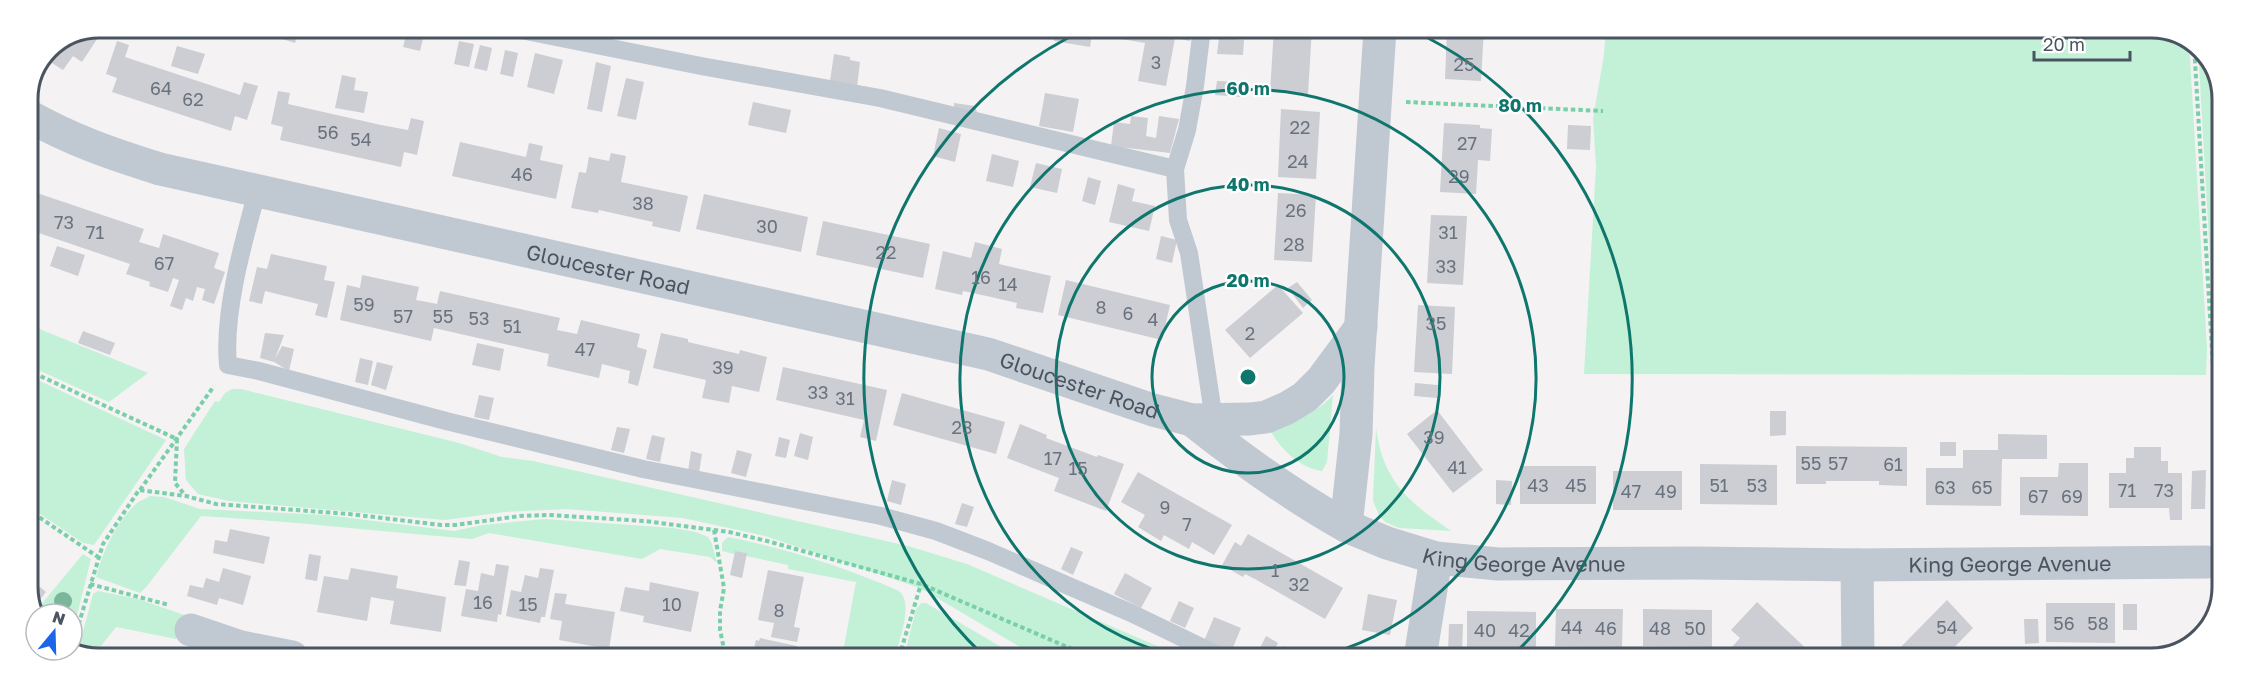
<svg xmlns="http://www.w3.org/2000/svg" width="2250" height="686" font-family="'Golos Text',sans-serif">
<style>
.green{fill:#c2f1d7}
.building{fill:#ccced4}
.lines{fill:none;stroke-linecap:round;stroke-linejoin:round}
.path{stroke:#79cfaa;stroke-width:4;stroke-dasharray:4.5 3;stroke-linecap:butt}
.lane{stroke:#c0c8d1;stroke-width:18}
.street{stroke:#c0c8d1;stroke-width:33}
.tree{fill:#7ab69b}
.ring{fill:none;stroke:#0f766e;stroke-width:3}
.labels{text-anchor:middle;dominant-baseline:central;stroke-width:4.5;stroke-linejoin:round;paint-order:stroke}
.number-label{font-size:18px;fill:#6a727d}
.street-label{font-size:21px;fill:#495460;stroke:#fff}
.rim{fill:none;stroke:#495460;stroke-width:3}
.centre{fill:#0f766e;stroke:#fff;stroke-width:3}
.ring-label{font-size:18px;text-anchor:middle;font-weight:bold;fill:#0f766e;stroke:#fff;stroke-width:4.5;stroke-linejoin:round;paint-order:stroke}
</style>
<rect width="100%" height="100%" fill="#f4f2f2"/>
<path class="green" d="M1606 29 2170 30 2189 41 2207 349 2206 375 1584 374 1596 167 1593 119 1604 55Z
M2198 47 2205 52 2223 94 2222 349 2220 350 2215 344Z
M27 324 148 373 109 402 27 365Z
M27 375 166 440 94 545 83 543 27 505Z
M232 389H241L459 443 502 457 533 461 908 546 967 564 1185 658H1039L927 592 914 586 765 536 683 518 566 509 505 512 445 520 229 501 198 494 186 480 184 449 215 401 219 402 225 393Z
M1333 395 1327 462 1322 471C1299 468 1280 448 1270 430 1294 421 1316 414 1333 395Z
M1376 428C1383 482 1409 502 1451 531L1399 528 1385 522 1379 515 1373 501Z
M150 496 164 497 200 509 326 515 454 531 483 525 545 519 673 528 696 532 708 537 712 544 717 563 710 557 660 549 642 559 489 533 472 539C381 532 292 521 201 516L147 586 140 593 96 577C103 551 115 525 134 506 138 501 145 499 150 496Z
M728 537C788 549 844 567 899 591 914 604 899 639 895 657H842L856 582 788 569V565L746 556 747 553 735 551 734 554 722 551V543Z
M83 554 91 559 72 635V614H36L35 612Z
M98 591 138 599 187 616 176 639 116 627 93 656H80L73 652 80 643 93 594Z
M921 603H926L1020 658 904 657 916 609Z"/>
<path class="building" d="M282 27H299L295 43 279 38Z
M408 27 425 31 420 51 403 47Z
M591 28H607L605 39 589 37Z
M1032 28H1192L1190 41 1175 38 1166 86 1138 81 1145 43 1092 34 1090 47 1054 41 1055 33Z
M1274 28H1312L1308 94 1270 92Z
M1447 29H1484L1481 81 1445 79Z
M91 30 99 36 82 62 73 56 63 70 44 58 48 48 78 36 81 38 84 33Z
M1219 38 1244 40 1243 55 1217 54Z
M117 41 129 45 125 57 240 95 244 82 258 86 247 120 235 116 231 131 112 92 117 78 106 74Z
M459 41 474 44 469 67 454 64Z
M480 45 492 48 487 71 474 68Z
M177 46 205 54 198 74 171 66Z
M505 50 518 53 513 77 500 74Z
M535 53 563 60 554 94 527 87Z
M834 54 850 57V60L860 62 857 87 830 81Z
M596 62 611 66 602 112 587 109Z
M342 75 356 78 354 90 368 92 364 113 335 108Z
M626 78 644 82 636 120 617 116Z
M1217 81 1241 82V97L1215 95Z
M278 91 290 93 288 104 381 125 408 130 411 118 424 121 417 155 404 152 401 167 280 140 283 127 271 124Z
M1045 93 1079 99 1073 132 1039 126Z
M753 102 791 110 786 133 748 125Z
M954 103 975 106 978 115 954 108Z
M1281 109 1320 112 1316 179 1278 177Z
M1131 116 1148 118 1146 136 1156 138 1159 116 1179 119 1170 153 1111 146 1114 122 1130 124Z
M1444 123 1480 125V128L1492 129 1490 161 1478 160 1476 194 1440 192Z
M1568 125 1591 126 1590 150 1567 149Z
M939 128 961 134 955 162 933 156Z
M460 142 526 157 529 143 543 146 540 160 563 165 556 199 452 176Z
M611 153 626 156 621 182 688 196 680 232 652 226 653 222 599 210 598 213 571 208 579 172 586 173 589 157 609 161Z
M992 154 1019 161 1013 187 986 181Z
M1036 163 1062 169 1057 193 1030 187Z
M1088 177 1101 181 1095 205 1082 201Z
M1118 184 1135 189 1132 201 1155 206 1149 231 1109 222Z
M28 190 144 229 139 242 159 248 163 234 219 253 214 268 225 272 214 304 202 300 205 289 197 287 193 301 186 298 182 310 170 306 179 280 173 278 168 292 149 286 150 282 126 274 130 264 27 229Z
M1278 193 1316 195 1312 262 1274 260Z
M704 194 808 217 801 252 696 229Z
M1431 215 1467 216 1463 285 1427 283Z
M823 221 930 244 923 278 816 255Z
M1161 236 1177 240 1172 263 1156 259Z
M975 242 1002 249 999 264 1051 276 1043 313 1016 308 1017 303 991 297 963 291 962 295 935 289 943 251 971 258Z
M57 246 85 255 78 276 50 266Z
M271 254 327 266 324 280 335 282 327 318 315 315 318 304 265 291 262 304 249 301 257 267 267 269Z
M362 275 419 287 416 300 427 302 437 304 440 291 560 318 557 330 577 334 581 320 640 334 637 347 647 350 638 386 628 383 630 371 602 364 599 378 547 366 549 354 434 328 431 341 340 320 347 285 360 288Z
M1066 280 1170 305 1162 340 1058 315Z
M1297 282 1312 300 1303 308 1288 288Z
M1278 285 1303 313 1250 358 1225 330Z
M1418 305 1455 307 1452 374 1414 372Z
M83 331 115 343 110 355 78 343Z
M265 333 284 335 275 359 282 346 294 349 289 371 274 362 260 358Z
M661 333 688 339V342L739 354 740 350 767 357 759 392 732 386 729 403 702 398 706 380 653 368Z
M477 343 504 349 500 371 472 365Z
M360 358 373 361 368 385 355 382Z
M377 362 393 366 386 390 371 385Z
M783 367 887 390 876 441 860 437 864 420 776 400Z
M1415 383 1438 385 1437 398 1414 396Z
M902 393 1005 422 996 454 893 425Z
M479 395 494 398 489 420 474 417Z
M1437 410 1483 470 1453 493 1407 434Z
M1770 411H1786V435L1770 436Z
M1020 424 1047 435 1046 438 1097 457 1098 455 1124 464 1106 511 1054 491 1059 478 1007 458Z
M617 427 630 429 624 453 611 450Z
M800 433 813 437 808 460 794 456Z
M1998 434 2047 435V459H2002L2001 506 1926 505V468H1963V450H1998Z
M652 435 665 438 660 462 646 459Z
M779 437 790 440 786 458 775 456Z
M1940 442H1956V456H1940Z
M1796 446 1907 447V486L1879 485V481H1826V484H1796Z
M2134 447H2161V461H2168V473H2182V520H2170L2169 508H2109V473H2126V458H2134Z
M737 450 752 454 746 477 731 473Z
M691 451 702 454 699 473 688 471Z
M2059 463H2088V516L2020 515V477H2058Z
M1700 464 1777 465V505L1700 504Z
M1520 466H1596V504H1520Z
M2206 470 2205 509H2191L2192 471Z
M1613 471H1682V510H1613Z
M1138 472 1232 525 1214 555 1192 542 1189 549 1164 535 1161 541 1138 527 1145 515 1121 502Z
M892 480 906 484 901 505 887 501Z
M1496 480 1512 481 1511 505 1496 504Z
M962 503 974 507 967 527 955 524Z
M230 529 270 537 264 564 213 553 215 540 227 542Z
M1248 534 1343 588 1325 619 1255 579 1245 574 1243 577 1222 565 1235 542 1241 546Z
M1071 547 1083 552 1073 575 1061 569Z
M735 551 747 553 742 578 730 575Z
M309 554 321 556 317 581 305 579Z
M459 560 470 562 466 586 454 585Z
M496 564 509 566 501 615 498 614 497 622 461 616 466 589 478 591 481 573 494 576Z
M223 568 251 576 243 605 219 598 217 605 187 596 190 585 203 588 206 578 219 582Z
M351 568 398 576 396 588 446 597 441 632 390 624 394 601 382 599 371 597 367 621 317 612 324 576 348 580Z
M540 568 554 570 545 617H541L540 623 506 616 511 590 521 592 525 575 538 578Z
M768 570 804 577 794 627 800 628 797 642 771 637 774 623 758 620Z
M1125 573 1152 588 1141 608 1114 594Z
M27 576 46 592 33 608 27 592Z
M650 582 699 592 691 632 643 622 644 616 620 611 625 587 649 591Z
M555 593 567 594 565 604 615 612 609 649 559 640 562 621 550 619Z
M1368 594 1397 600 1390 635 1362 630Z
M1947 600 1973 628 1943 659H1895L1892 656Z
M1179 601 1194 608 1185 628 1170 621Z
M1757 602 1814 656 1812 659 1744 658 1732 647 1740 638 1731 630Z
M2046 603H2115V643L2046 642Z
M2123 604H2137V630H2123Z
M1556 609H1623L1622 647 1555 646Z
M1643 609 1712 610V647L1643 646Z
M1467 611 1536 612V649L1467 648Z
M1214 617 1241 628 1231 652 1204 641Z
M2024 619H2038L2039 643 2025 644Z
M1449 624H1463L1462 654 1448 653Z
M1266 636 1278 643 1270 658H1255Z
M760 638 797 646 795 657H752L756 640 759 641Z
M1283 646 1305 658H1277Z
M138 650 165 656V657H136Z"/>
<g class="lines">
<path class="path" d="M2194 44 2213 367V532
M1406 102 1603 111
M2213 367 2222 358
M27 370 177 439 175 483 185 495
M140 490 214 386
M27 509 98 557
M714 530 724 588 720 611V630L724 649 723 657
M90 584 169 605
M72 646 103 544 139 490 186 496 216 504 349 514 441 525H455L520 516 549 515 645 521 729 532 767 541 921 584 1093 658
M899 657 921 584"/>
<path class="lane" d="M511 28 701 66 880 98 1175 169
M1202 28 1195 86 1187 130 1175 169 1178 220 1189 253 1214 420
M257 192C243 243 223 313 228 365L259 371 446 421 643 469 881 516 936 531 988 551 1131 613 1224 658"/>
<g class="street">
<path id="s1" d="M1380 29 1358 367 1356 434 1346 526 1387 543 1436 558 1498 564 1696 563 1857 565 2206 562"/>
<path id="s2" d="M27 115C71 140 112 154 160 169L988 354 1153 410 1192 420 1250 419 1266 417 1287 408 1305 397 1321 381 1361 327"/>
<path d="M1192 420C1241 459 1291 495 1346 526"/>
<path d="M1857 565 1858 659"/>
<path d="M191 630 241 647 292 657"/>
<path d="M1420 658 1436 558"/>
</g>
</g>
<circle class="tree" cx="63" cy="601" r="9"/>
<g class="ring">
<circle cx="1248" cy="377" r="96"/>
<circle cx="1248" cy="377" r="192"/>
<path d="M1183 658A288 288 0 1 1 1313 658"/>
<path d="M984 656A384 384 0 0 1 1086 29M1410 29A384 384 0 0 1 1510 658"/>
</g>
<g class="labels">
<g class="number-label">
<text x="1156" y="62">3</text>
<text x="1464" y="64">25</text>
<text x="161" y="88">64</text>
<text x="193" y="99">62</text>
<text x="1300" y="127">22</text>
<text x="328" y="132">56</text>
<text x="361" y="139">54</text>
<text x="1467" y="143">27</text>
<text x="1298" y="161">24</text>
<text x="522" y="174">46</text>
<text x="1459" y="176">29</text>
<text x="643" y="203">38</text>
<text x="1296" y="210">26</text>
<text x="64" y="222">73</text>
<text x="767" y="226">30</text>
<text x="95" y="232">71</text>
<text x="1448" y="232">31</text>
<text x="1294" y="244">28</text>
<text x="886" y="252">22</text>
<text x="164" y="263">67</text>
<text x="1446" y="266">33</text>
<text x="981" y="277">16</text>
<text x="1008" y="284">14</text>
<text x="364" y="304">59</text>
<text x="1101" y="307">8</text>
<text x="1128" y="313">6</text>
<text x="403" y="316">57</text>
<text x="443" y="316">55</text>
<text x="479" y="318">53</text>
<text x="1153" y="319">4</text>
<text x="1436" y="323">35</text>
<text x="512" y="326">51</text>
<text x="1250" y="333">2</text>
<text x="585" y="349">47</text>
<text x="723" y="367">39</text>
<text x="818" y="392">33</text>
<text x="845" y="398">31</text>
<text x="962" y="427">23</text>
<text x="1434" y="437">39</text>
<text x="1053" y="458">17</text>
<text x="1811" y="463">55</text>
<text x="1838" y="463">57</text>
<text x="1893" y="464">61</text>
<text x="1457" y="467">41</text>
<text x="1078" y="468">15</text>
<text x="1538" y="485">43</text>
<text x="1576" y="485">45</text>
<text x="1719" y="485">51</text>
<text x="1757" y="485">53</text>
<text x="1945" y="487">63</text>
<text x="1982" y="487">65</text>
<text x="2127" y="490">71</text>
<text x="2164" y="490">73</text>
<text x="1631" y="491">47</text>
<text x="1666" y="491">49</text>
<text x="2038" y="496">67</text>
<text x="2072" y="496">69</text>
<text x="1165" y="507">9</text>
<text x="1187" y="524">7</text>
<text x="1275" y="570">1</text>
<text x="1299" y="584">32</text>
<text x="483" y="602">16</text>
<text x="528" y="604">15</text>
<text x="672" y="604">10</text>
<text x="779" y="610">8</text>
<text x="2064" y="623">56</text>
<text x="2098" y="623">58</text>
<text x="1572" y="627">44</text>
<text x="1947" y="627">54</text>
<text x="1606" y="628">46</text>
<text x="1660" y="628">48</text>
<text x="1695" y="628">50</text>
<text x="1485" y="630">40</text>
<text x="1519" y="630">42</text>
</g>
<g class="street-label">
<text stroke="none"><textPath href="#s2" startOffset="603">Gloucester Road</textPath></text>
<text stroke="none"><textPath href="#s2" startOffset="1089">Gloucester Road</textPath></text>
<text stroke="none"><textPath href="#s1" startOffset="682">King George Avenue</textPath></text>
<text stroke="none"><textPath href="#s1" startOffset="1168">King George Avenue</textPath></text>
</g>
</g>
<path d="M0 0H2250V686H0ZM99 38H2151A61 61 0 0 1 2212 99V587A61 61 0 0 1 2151 648H99A61 61 0 0 1 38 587V99A61 61 0 0 1 99 38Z" fill="#fff" fill-rule="evenodd"/>
<path class="rim" d="M99 38H2151A61 61 0 0 1 2212 99V587A61 61 0 0 1 2151 648H99A61 61 0 0 1 38 587V99A61 61 0 0 1 99 38Z"/>
<circle cx="1248" cy="377" r="9" class="centre"/>
<g class="ring-label">
<text x="1248" y="95">60 m</text>
<text x="1520" y="112">80 m</text>
<text x="1248" y="191">40 m</text>
<text x="1248" y="287">20 m</text>
</g>
<g transform="translate(54 632) rotate(19)"><circle r="28" fill="#ffffff" stroke="#b6bbbf" stroke-width="1.5"/>
<path d="M0-4.5L10 22L0 15L-10 22Z" fill="#1967e8"/>
<text y="-9" font-size="16" font-weight="bold" text-anchor="middle" fill="#495460">N</text>
</g>
<path d="M2034 51v9h96v-9" fill="none" stroke="#495460" stroke-width="3"/>
<text x="2043" y="51" font-size="18" fill="#495460" stroke="#ffffff" stroke-width="4.5" paint-order="stroke">20 m</text>
</svg>
